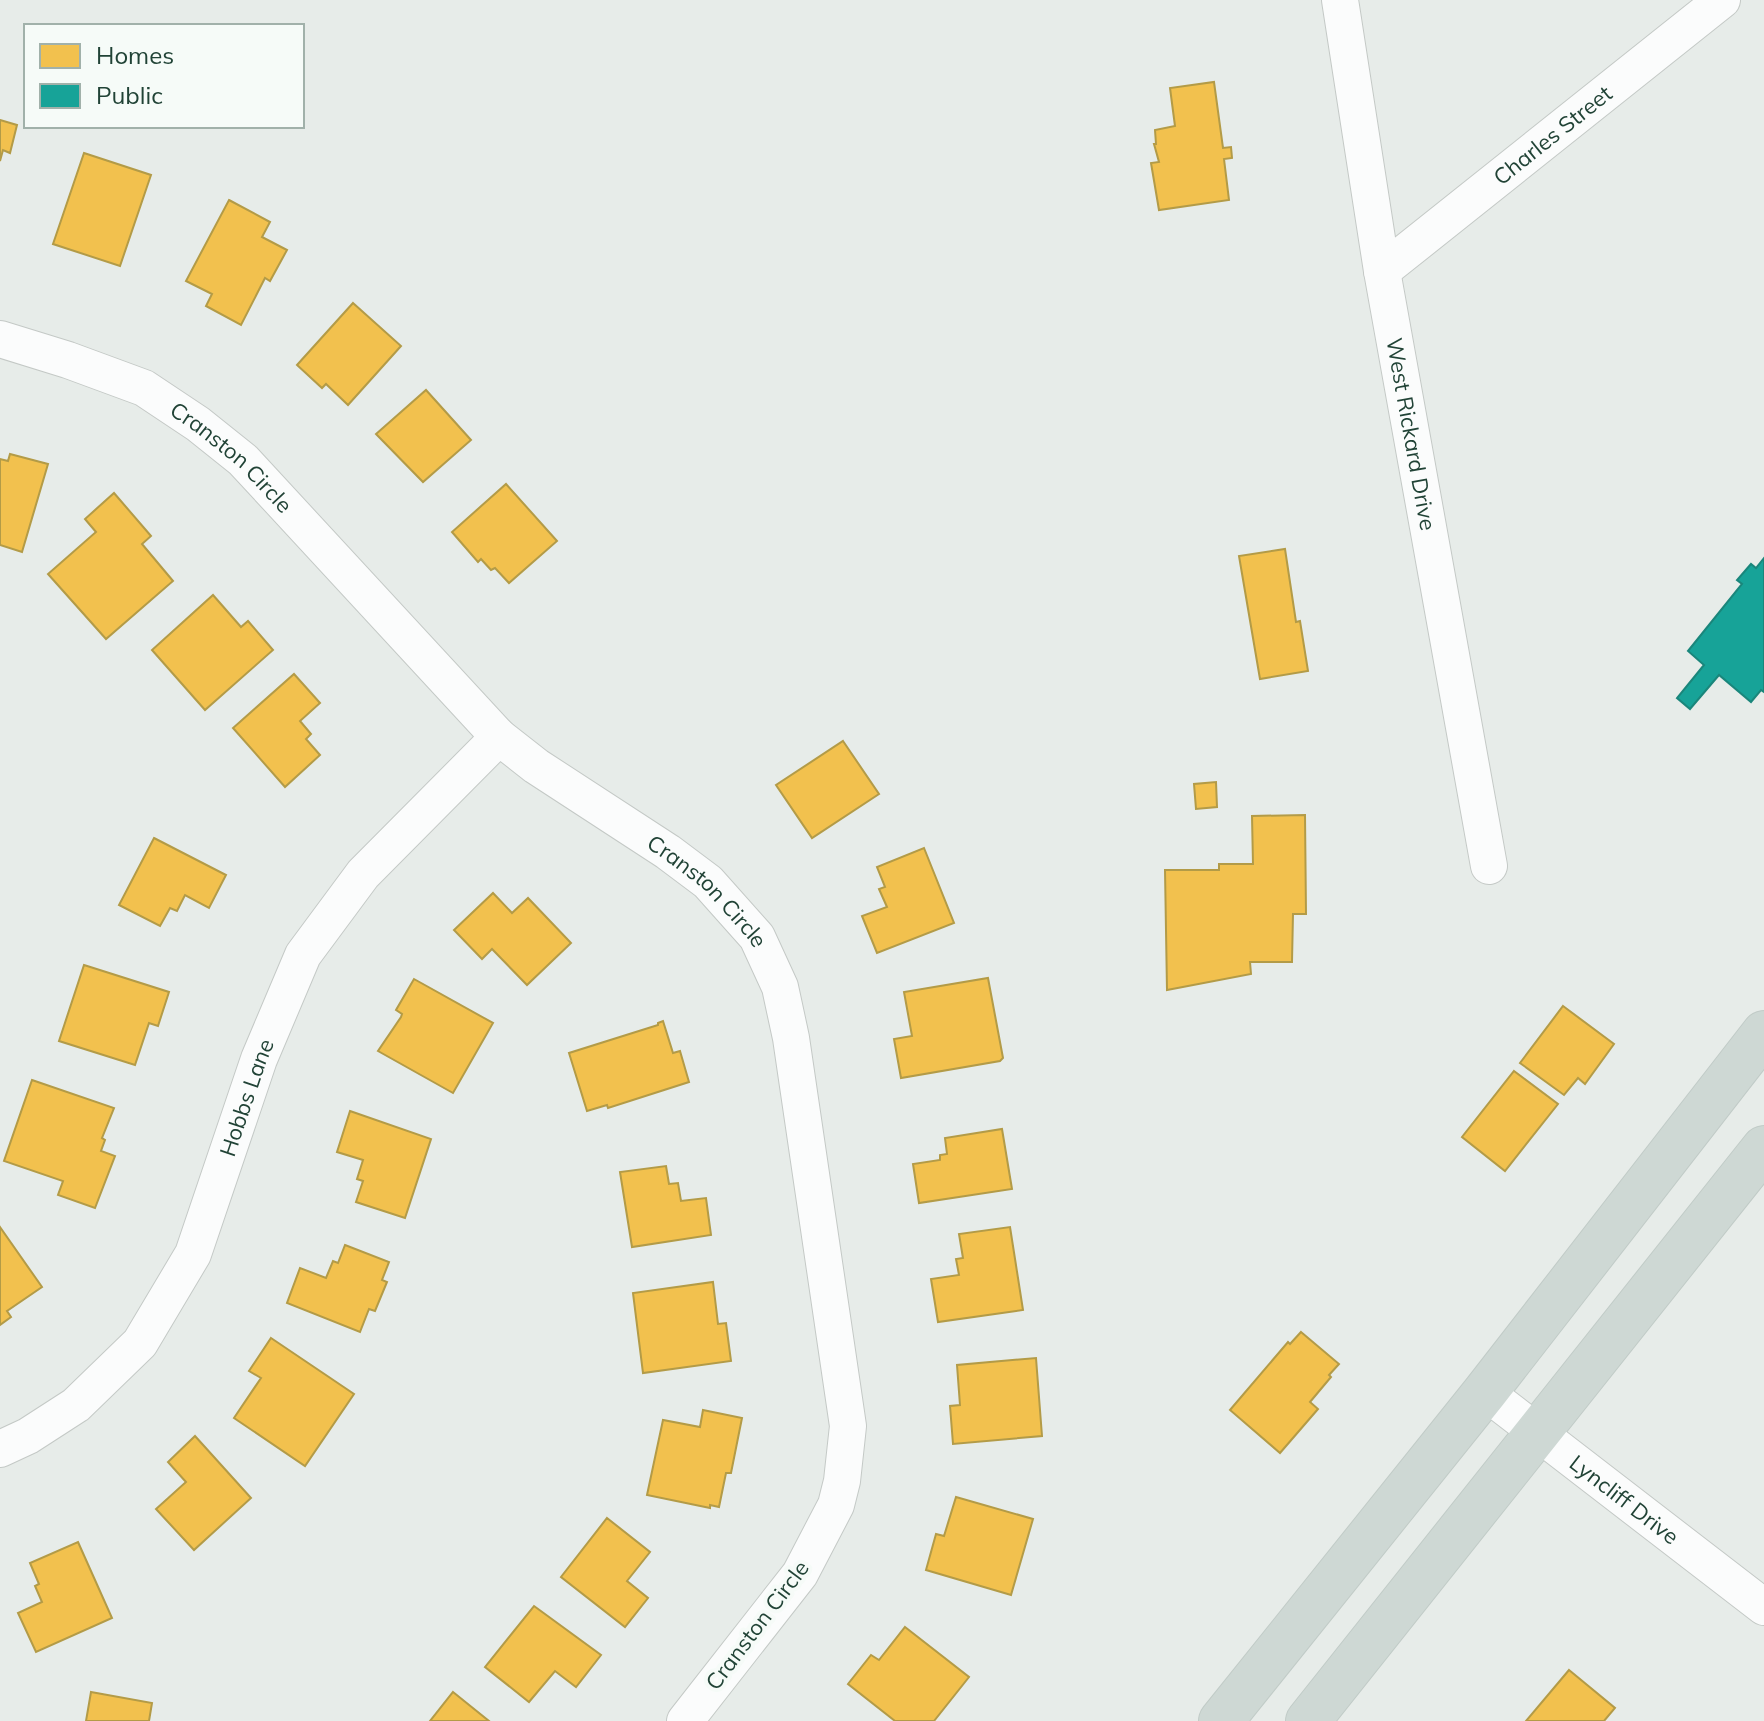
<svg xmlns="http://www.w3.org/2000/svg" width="1764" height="1721" font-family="Mulish,sans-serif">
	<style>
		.homes { fill: #f2c14e; stroke: #b39b47; stroke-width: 2 }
		.public { fill: #17a398; stroke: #1a867b; stroke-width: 2 }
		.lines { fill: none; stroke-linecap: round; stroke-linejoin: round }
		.minor-casing { stroke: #c4c9c6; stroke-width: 38 }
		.primary-casing { stroke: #c1cbc7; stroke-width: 46 }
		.minor { stroke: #fbfcfc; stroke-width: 36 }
		.primary { stroke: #ced8d4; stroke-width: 44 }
		.labels { text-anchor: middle; stroke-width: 8; stroke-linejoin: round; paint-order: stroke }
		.street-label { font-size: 22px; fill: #214336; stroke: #f6fbf8 }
	</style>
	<rect width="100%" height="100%" fill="#e7ece9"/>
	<g class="homes">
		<path d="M1214,82L1223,148L1231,147L1232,158L1224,159L1229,200L1159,210L1151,163L1159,162L1154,144H1156L1155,130L1175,126L1170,88Z"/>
		<path d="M0,120L17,125L10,153L3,150L0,161Z"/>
		<path d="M84,153L151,175L120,266L53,244Z"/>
		<path d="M229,200L270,222L262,237L287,250L270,281L265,278L241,325L206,306L212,294L186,281Z"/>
		<path d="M353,303L401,346L348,405L326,384L322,388L297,365Z"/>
		<path d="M426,390L471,440L423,482L376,434Z"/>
		<path d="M10,454L48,464L22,552L0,545V459L8,461Z"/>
		<path d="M506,484L557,541L509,583L495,568L491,570L481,559L478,562L452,532Z"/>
		<path d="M114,493L151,536L142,544L173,581L106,639L48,574L96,532L85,519Z"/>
		<path d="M1285,549L1296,622L1300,621L1308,671L1260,679L1239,556Z"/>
		<path d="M213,595L241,627L248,621L273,650L205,710L152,650Z"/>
		<path d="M294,674L320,703L300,721L311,734L306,739L320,755L285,787L233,728Z"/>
		<path d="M843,741L879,794L812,838L776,785Z"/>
		<path d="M1216,782L1217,807L1196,809L1194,784Z"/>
		<path d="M1305,815L1306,914H1293L1292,962H1250L1251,974L1167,990L1165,870H1219V864H1253L1252,816Z"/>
		<path d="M154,838L226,875L209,908L185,895L177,911L170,908L160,926L119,905Z"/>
		<path d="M924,848L954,923L877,953L862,916L887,907L879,889L885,887L877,867Z"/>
		<path d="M493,893L512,913L528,898L571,943L527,985L492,949L482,959L454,930Z"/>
		<path d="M84,965L169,992L158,1026L149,1023L135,1065L59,1041Z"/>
		<path d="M988,978L1003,1058L1000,1061L901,1078L894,1039L912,1036L904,992Z"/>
		<path d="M414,979L493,1023L453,1093L378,1051L401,1017L402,1014L396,1010Z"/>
		<path d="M1563,1006L1614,1044L1585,1084L1578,1078L1564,1095L1520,1063Z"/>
		<path d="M663,1021L673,1053L680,1051L689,1082L608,1108L607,1105L587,1111L569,1053L658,1025V1023Z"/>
		<path d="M1514,1071L1558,1104L1505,1171L1462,1137Z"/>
		<path d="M32,1080L114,1108L102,1138L105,1140L101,1151L115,1156L95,1208L58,1195L63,1181L4,1161Z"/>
		<path d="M350,1111L431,1139L405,1218L356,1202L363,1181L357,1179L363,1160L337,1152Z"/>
		<path d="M1002,1129L1012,1189L919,1203L913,1164L940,1160V1155L947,1154L945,1138Z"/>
		<path d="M666,1166L669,1184L678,1183L681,1201L706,1198L711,1235L632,1247L620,1172Z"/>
		<path d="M0,1227L42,1287L7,1311L11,1317L0,1325Z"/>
		<path d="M1010,1227L1023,1310L938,1322L931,1279L959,1275L956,1259L963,1258L959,1234Z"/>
		<path d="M345,1245L389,1262L382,1280L387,1282L375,1311L369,1309L360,1332L287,1303L300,1268L326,1278L333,1261L338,1263Z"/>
		<path d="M713,1282L718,1324L726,1323L731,1361L643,1373L633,1293Z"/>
		<path d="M1301,1332L1339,1364L1329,1375L1331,1377L1310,1402L1318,1409L1280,1453L1230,1410L1288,1342L1290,1344Z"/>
		<path d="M271,1338L354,1394L305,1466L234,1418L261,1378L249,1371Z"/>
		<path d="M1036,1358L1042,1436L953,1444L950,1406L960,1405L957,1365Z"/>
		<path d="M703,1410L742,1418L731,1473H726L719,1507L710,1505V1508L647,1495L663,1420L700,1427Z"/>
		<path d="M195,1436L251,1498L194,1550L156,1509L186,1482L168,1462Z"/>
		<path d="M956,1497L1033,1519L1011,1595L926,1570L936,1534L944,1536Z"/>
		<path d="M607,1518L650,1552L627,1581L648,1598L625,1627L561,1577Z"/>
		<path d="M78,1542L112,1618L36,1652L18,1613L42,1602L35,1586L39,1584L30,1563Z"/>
		<path d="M534,1606L601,1655L576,1687L555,1671L529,1702L485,1667Z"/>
		<path d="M905,1627L969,1677L934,1721H895L848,1684L871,1655L879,1660Z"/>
		<path d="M1569,1670L1615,1708L1604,1721H1526Z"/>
		<path d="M91,1692L152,1703L149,1721H86Z"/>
		<path d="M453,1692L489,1721H430Z"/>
	</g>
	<path class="public" d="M1764,558V692L1761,690L1751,702L1719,675L1690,709L1677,698L1704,665L1688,651L1742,584L1737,580L1751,564L1756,568Z"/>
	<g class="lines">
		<g class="minor-casing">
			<g id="minor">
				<path id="s1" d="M1340,0L1382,271L1489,866"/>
				<path id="s2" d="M1382,271L1722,0"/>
				<path id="s3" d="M0,339L68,360L144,388L198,424L243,460L499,737L536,766L668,852L708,882L757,937L780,987L791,1038L848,1426L842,1481L836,1505L800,1574L685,1721"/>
				<path id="s4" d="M1485,1392L1764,1607"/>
				<path id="s5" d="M0,1449L28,1436L76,1405L140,1343L193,1254L259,1059L303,955L363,874L499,737"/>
			</g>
		</g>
		<g class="primary-casing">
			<g id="primary">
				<path d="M1221,1721L1485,1392L1764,1033"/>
				<path d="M1308,1721L1764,1148"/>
			</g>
		</g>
		<use href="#minor" class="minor"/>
		<use href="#primary" class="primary"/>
	</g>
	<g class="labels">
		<g class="street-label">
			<text dy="8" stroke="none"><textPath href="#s2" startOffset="218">Charles Street</textPath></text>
			<text dy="8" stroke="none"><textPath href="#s1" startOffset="440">West Rickard Drive</textPath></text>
			<text dy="8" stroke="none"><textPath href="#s3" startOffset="264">Cranston Circle</textPath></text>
			<text dy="8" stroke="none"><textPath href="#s3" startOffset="912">Cranston Circle</textPath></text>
			<text dy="8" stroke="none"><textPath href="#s5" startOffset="446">Hobbs Lane</textPath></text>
			<text dy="8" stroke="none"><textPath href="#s4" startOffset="176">Lyncliff Drive</textPath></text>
			<text transform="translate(757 1625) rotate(-53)" y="8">Cranston Circle</text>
		</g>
	</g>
	<rect x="24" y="24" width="280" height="104" fill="#f6fbf8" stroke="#a1b1aa" stroke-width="2"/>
	<rect x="40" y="44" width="40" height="24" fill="#f2c14e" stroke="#a1b1aa" stroke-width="2"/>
	<text x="96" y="64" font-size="24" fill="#214336">Homes</text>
	<rect x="40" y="84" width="40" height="24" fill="#17a398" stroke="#a1b1aa" stroke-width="2"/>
	<text x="96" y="104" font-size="24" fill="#214336">Public</text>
</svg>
